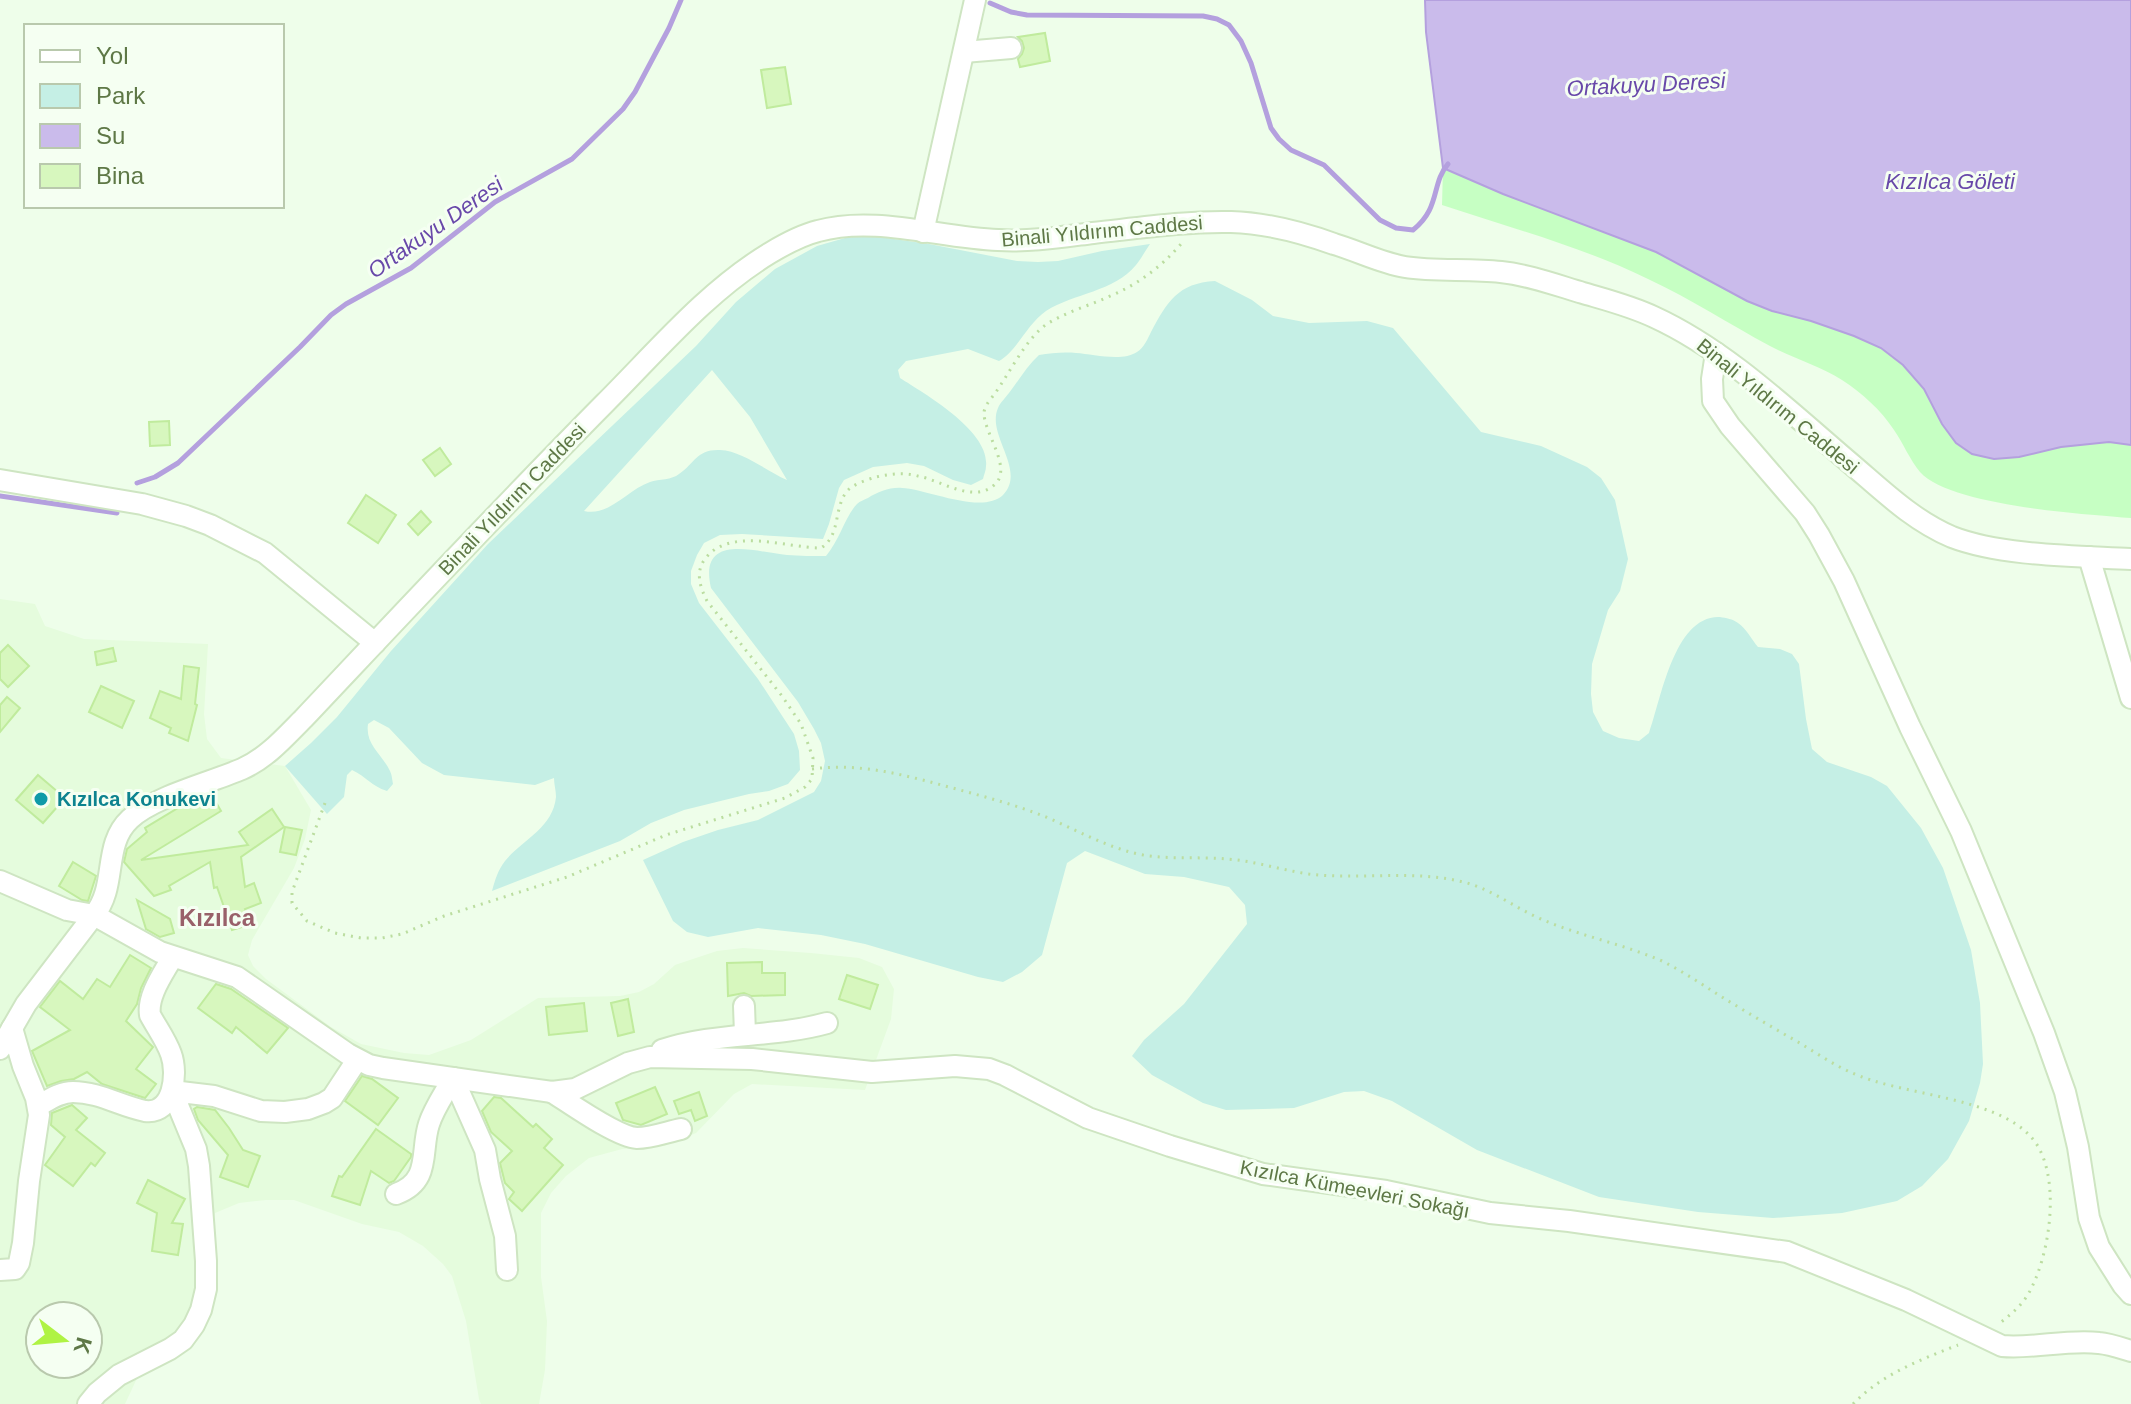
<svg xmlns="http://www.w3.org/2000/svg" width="2131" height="1404" font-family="Helvetica,sans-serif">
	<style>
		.residential { fill: #e5fcdd; fill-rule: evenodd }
		.green { fill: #c5efe5; fill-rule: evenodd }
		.sand { fill: #c6ffc3 }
		.water { fill: #cabbeb; stroke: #b4a0de; stroke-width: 2 }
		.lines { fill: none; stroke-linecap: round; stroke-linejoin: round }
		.stream { stroke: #b4a0de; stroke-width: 5 }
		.building { fill: #d7f7be; stroke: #c0eb9d; stroke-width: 2 }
		.minor-casing { stroke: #cee5c2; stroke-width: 24 }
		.path { stroke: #bbdda0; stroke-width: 3; stroke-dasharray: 2 6; stroke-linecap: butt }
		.minor { stroke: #fff; stroke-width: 20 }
		.culture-dot { fill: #0f9aa8; stroke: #f5fff2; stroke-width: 3 }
		.labels { text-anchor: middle; stroke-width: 6; stroke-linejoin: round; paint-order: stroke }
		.street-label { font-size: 20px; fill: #5e7846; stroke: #f5fff2 }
		.culture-label { font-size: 20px; font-weight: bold; fill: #0d838f; stroke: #f5fff2; text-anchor: start }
		.water-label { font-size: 22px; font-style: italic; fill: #6848a9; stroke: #f5fff2 }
		.quarter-label { font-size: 24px; font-weight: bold; fill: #99616a; stroke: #f5fff2 }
	</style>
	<rect width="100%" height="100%" fill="#eefeea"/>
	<path class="residential" d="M0,599L35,604L45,626L84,639L208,644L204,714L207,739L221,758L285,766L311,810L305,839L294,868L252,940L248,955L253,966L266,979L331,1027L361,1044L404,1053L429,1055L471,1040L538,998L620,996L639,992L654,984L675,965L717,951L743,948L811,953L859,958L882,967L894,989L891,1019L865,1090L752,1084L734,1094L696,1133L664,1146L622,1149L589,1158L566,1176L551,1193L541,1213V1277L547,1321L545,1370L539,1404H481L479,1399L466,1321L452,1276L443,1264L423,1246L399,1232L362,1224L294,1200H266L239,1203L215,1213L209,1236L207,1321L139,1374L125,1404H0ZM40,1316H88V1364H40Z"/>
	<g class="green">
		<path d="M852,236L880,237L929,244L1017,261L1038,262L1058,261L1102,251L1150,244C1145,251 1141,259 1136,265C1114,292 1074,293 1046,311C1027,324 1017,351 999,361L968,349L906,361L898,370L900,378C925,394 990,431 986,466C986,471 984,474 983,479L971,485L953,480L924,466L907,463L873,467L844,480L839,488L829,524L823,539L742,534L720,535L704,543L697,555L691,571V584L699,603L758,679L794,734L799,751L800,770L788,784L769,791L749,794L684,810L651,823L620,841L492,891C495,880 498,870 505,861C522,840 553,828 556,797C556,791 554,784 554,778L535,785L444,775L422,763L389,728L374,720L368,724C365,745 382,754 390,771C392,775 392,779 393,784L387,791C371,786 367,777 352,770L347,775L344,797L327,814L285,766L311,743L337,717L391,651L488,544L696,346L736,302L775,269L817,246ZM712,370L750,417L787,480C766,471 743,451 720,450C697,449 695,463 679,474C672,480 659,479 650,482C627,490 609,517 584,511Z"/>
		<path d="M1215,281L1252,300L1273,316L1309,323L1367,321L1393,328L1481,432L1541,446L1587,467L1601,478L1615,500L1628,559L1620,591L1608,610L1592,664L1591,694L1593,712L1603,731L1619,738L1639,741L1649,733C1661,700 1674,615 1720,617C1726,618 1733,619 1738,623C1746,628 1752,640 1758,647L1780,649L1792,654L1799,664L1806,719L1812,749L1827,762L1871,777L1887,786L1921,828L1943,868L1971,950L1980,1003L1983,1064L1980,1083L1969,1121L1948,1159L1922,1186L1897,1201L1842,1213L1773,1218L1698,1212L1599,1197L1477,1150L1392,1101L1364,1091L1344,1092L1294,1108L1226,1110L1203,1103L1152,1075L1132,1056L1144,1040L1184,1004L1247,924L1245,905L1229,887L1184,877L1145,874L1085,851L1067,863L1042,955L1022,972L1003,982L978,977L865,944L821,935L758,928L708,937L687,932L673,921L643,860L683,842L718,830L758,820L814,792L821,781L825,761L821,743L814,729L798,702L711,588C698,532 755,552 787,555C800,556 813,556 826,556C839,541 846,515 857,504C860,501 864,500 868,498C878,492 890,487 902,488C927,489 982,515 1003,495C1027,470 986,435 998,408C1000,403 1006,397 1009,393C1019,380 1027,366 1039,355C1051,353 1064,352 1076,353C1093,354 1122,362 1137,352C1144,348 1148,338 1151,332C1167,302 1178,283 1215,281Z"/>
	</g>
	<path class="sand" d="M1443,168L1503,194L1656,252L1747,301L1772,311L1811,321L1854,336L1881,348L1903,364L1924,389L1942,424L1956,443L1972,454L1994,459L2019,457L2061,447L2109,442L2131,445V518C2084,514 1950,506 1920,472C1910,460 1903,443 1894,430C1881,410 1862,393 1842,380C1820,366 1794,359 1770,346C1729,324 1691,299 1648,279C1583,247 1511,228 1442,205Z"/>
	<path class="water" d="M1425,0H2131V445L2109,442L2061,447L2019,457L1994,459L1972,454L1956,443L1942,424L1924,389L1903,365L1881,348L1854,336L1811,321L1772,311L1747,301L1656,252L1503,194L1443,168L1426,32Z"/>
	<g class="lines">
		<g class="stream">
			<path d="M990,3L1011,12L1027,15L1203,16L1217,19L1229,25L1241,41L1251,63L1271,128L1279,139L1291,150L1324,165L1380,220L1396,228L1413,230C1441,208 1431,183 1448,164"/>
			<path d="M137,483L155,477L178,463L300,347L331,315L346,304L411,268L495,202L572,159L623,109L635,92L669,28L681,0"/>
			<path d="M0,496L117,513"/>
		</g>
	</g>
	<g class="building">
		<path d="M1045,33L1050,61L1020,67L1018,59L1022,54L1024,48L1022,41L1018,37Z"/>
		<path d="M785,67L791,104L767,108L761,70Z"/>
		<path d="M169,421L170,445L150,446L149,422Z"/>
		<path d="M440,448L451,464L435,476L423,460Z"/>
		<path d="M366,495L396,515L378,543L348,523Z"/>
		<path d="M421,511L431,522L418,535L408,524Z"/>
		<path d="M8,645L29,666L8,687L0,679V653Z"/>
		<path d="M113,648L116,661L97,665L95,652Z"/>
		<path d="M184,666L199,668L195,704L197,705L188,741L169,733L171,728L150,718L160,691L181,699Z"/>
		<path d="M101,686L134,701L122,728L89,712Z"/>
		<path d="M7,697L20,708L0,732V705Z"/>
		<path d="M38,775L65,798L43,823L16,800Z"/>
		<path d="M211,794L221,811L141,860L248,845L239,832L272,809L284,827L241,857L245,887L254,883L261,903L245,909L251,924L232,930L217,887L214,888L210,862L169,886L171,890L154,896L124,862L127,849L147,832L145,828L183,805Z"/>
		<path d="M285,827L302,830L296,855L280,852Z"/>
		<path d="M73,862L96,876L88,901L82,900L59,886Z"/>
		<path d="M137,900L170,919L174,933L160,937L146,929Z"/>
		<path d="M130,955L151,968L141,988L137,1004L126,1021L153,1047L136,1069L156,1084L145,1098L102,1084L87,1072L74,1079L61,1081L47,1086L32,1051L70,1030L40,1007L60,981L83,999L97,979L110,987Z"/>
		<path d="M762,962V973H785V995L751,996L744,993L728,996L727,963Z"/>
		<path d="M847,975L878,985L870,1009L839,999Z"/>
		<path d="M216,984L231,989L288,1028L267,1053L236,1027L232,1033L198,1008Z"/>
		<path d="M628,999L634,1032L618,1036L611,1003Z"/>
		<path d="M584,1003L587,1031L549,1035L546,1007Z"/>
		<path d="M362,1076L372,1079L398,1098L378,1125L345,1101Z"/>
		<path d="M655,1087L667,1114L641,1125L623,1120L616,1103Z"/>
		<path d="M699,1092L707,1116L695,1121L691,1110L679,1114L674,1101Z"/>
		<path d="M494,1097L501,1098L533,1127L536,1124L552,1139L544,1148L563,1165L522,1211L509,1199L514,1192L505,1183L500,1163L512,1151L491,1132L482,1111Z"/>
		<path d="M72,1105L87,1118L76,1130L105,1153L95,1166L91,1163L73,1186L45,1165L65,1137L51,1125L52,1113Z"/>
		<path d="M197,1107L215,1110L229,1128L243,1150L260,1156L248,1187L220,1177L228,1155L198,1120L194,1109Z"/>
		<path d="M376,1129L411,1154V1157L394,1181L389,1183L371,1171L360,1205L332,1196L339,1176L342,1177Z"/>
		<path d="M148,1180L185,1199L172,1223L183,1224L178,1255L152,1251L157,1213L137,1203Z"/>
	</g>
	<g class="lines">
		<g class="minor-casing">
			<g id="minor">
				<path d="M964,52L1011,48"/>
				<path d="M923,232L975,0"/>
				<path d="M1716,353L1712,379L1713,401L1730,426L1805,513L1819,535L1844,581L1910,727L1961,831L2044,1033L2065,1092L2078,1147L2089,1218L2099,1247L2123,1285L2131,1294"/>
				<path d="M0,480L142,504L186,516L210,525L265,553L375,643"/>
				<path d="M2089,557L2131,698"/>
				<path d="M0,881L67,910L94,915C118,886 102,845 130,819C153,797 212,782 242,769C267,758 285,737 304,718C404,612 503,506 605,403C657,351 707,291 770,253C785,244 802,235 818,231C875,215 940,238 998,240C1030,242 1061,237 1093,233C1139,228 1185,221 1231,222C1267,223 1301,232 1334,244C1358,251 1381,263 1405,267C1437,272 1469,268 1501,272C1529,275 1556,285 1583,293C1607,300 1631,306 1654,317C1726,350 1789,411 1849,462C1882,490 1912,520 1952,537C2001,556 2078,556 2131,559"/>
				<path d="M744,1006L745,1034"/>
				<path d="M0,1049L26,1004L94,915L160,952L237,977L348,1054L369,1065L383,1068L552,1092L575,1089L628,1063L650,1057L752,1059L872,1072L955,1066L989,1069L1005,1075L1088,1118L1170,1146L1263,1174L1386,1191L1490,1213L1569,1221L1787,1252L1906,1300L2002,1346C2034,1349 2067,1339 2099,1343C2110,1344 2121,1348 2131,1351"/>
				<path d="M662,1050C716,1032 773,1038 827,1023"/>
				<path d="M453,1078L485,1150L490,1179L505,1236L507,1270"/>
				<path d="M552,1092C571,1104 617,1137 637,1138C651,1138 667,1132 681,1129"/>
				<path d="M38,1106C49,1100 60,1092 73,1092C99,1092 120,1106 145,1111C174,1115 178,1073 171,1054C166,1040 157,1028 150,1015C147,996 163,974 172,958"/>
				<path d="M396,1194C432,1181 420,1151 429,1124C434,1108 445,1093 453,1078"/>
				<path d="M0,1270L15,1269L19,1263L23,1243L29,1181L39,1115L36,1098L23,1066L12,1028"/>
				<path d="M88,1404L97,1393L119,1375L170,1349L183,1340L194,1325L201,1310L206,1289V1261L199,1166L196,1149L172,1091L214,1096L261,1111L285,1112L308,1109L324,1103L332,1098L357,1060"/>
			</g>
		</g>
		<g class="path">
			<path d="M812,769C864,762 911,777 960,790C989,798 1019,806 1046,817C1074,829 1101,844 1130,852C1161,861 1196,856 1227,859C1255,861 1281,870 1309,874C1358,880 1411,870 1459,881C1489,887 1513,907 1541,919C1580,936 1623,944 1662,961C1680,970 1697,981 1714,992C1741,1009 1770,1026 1798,1042C1815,1052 1832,1064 1850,1072C1901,1096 1996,1096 2032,1138C2063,1174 2050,1259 2027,1296C2020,1307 2010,1315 2000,1323"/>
			<path d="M325,803L292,892V903L307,921L335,933L361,938H382L402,934L444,916L567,877L666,835L785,798L805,787L812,779L813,758L801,724L782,696L707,601C700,587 695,572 705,559C729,526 787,548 821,548C840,536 834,511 845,494C850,485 866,480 876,477C890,474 904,472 918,476C940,480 972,503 993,486C1015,470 983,433 984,412C985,406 989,401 993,396C1009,375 1025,339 1047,324C1066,312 1088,306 1108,297C1137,285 1160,268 1181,244"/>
			<path d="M1853,1404C1882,1374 1920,1360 1958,1345"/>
		</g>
		<use href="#minor" class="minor"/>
	</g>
	<circle class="culture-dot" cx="41" cy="799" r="8"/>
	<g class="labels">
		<g class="street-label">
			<text transform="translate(1102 231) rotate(-5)" y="7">Binali Yıldırım Caddesi</text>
			<text transform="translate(1778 406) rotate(39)" y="7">Binali Yıldırım Caddesi</text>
			<text transform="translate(512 499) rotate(-46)" y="7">Binali Yıldırım Caddesi</text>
			<text transform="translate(1355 1189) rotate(11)" y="7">Kızılca Kümeevleri Sokağı</text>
		</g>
		<g class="culture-label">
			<text x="57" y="806">Kızılca Konukevi</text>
		</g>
		<g class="water-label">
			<text transform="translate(1646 84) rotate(-3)" y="8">Ortakuyu Deresi</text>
			<text x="1950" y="189">Kızılca Göleti</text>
			<text transform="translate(435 227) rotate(-35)" y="8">Ortakuyu Deresi</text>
		</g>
		<g class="quarter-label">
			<text x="217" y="926">Kızılca</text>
		</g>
	</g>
	<rect x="24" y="24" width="260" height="184" fill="#f5fff2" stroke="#b9c9ad" stroke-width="2"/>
	<rect x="40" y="50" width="40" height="12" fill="#ffffff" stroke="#b9c9ad" stroke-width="2"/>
	<text x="96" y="64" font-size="24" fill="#5e7846">Yol</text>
	<rect x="40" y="84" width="40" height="24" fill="#c5efe5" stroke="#b9c9ad" stroke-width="2"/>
	<text x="96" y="104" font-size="24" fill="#5e7846">Park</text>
	<rect x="40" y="124" width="40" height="24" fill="#cabbeb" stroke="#b9c9ad" stroke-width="2"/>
	<text x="96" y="144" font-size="24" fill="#5e7846">Su</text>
	<rect x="40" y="164" width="40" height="24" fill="#d7f7be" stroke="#b9c9ad" stroke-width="2"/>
	<text x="96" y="184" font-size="24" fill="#5e7846">Bina</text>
	<g transform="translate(64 1340) rotate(106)"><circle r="38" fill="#f5fff2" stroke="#b9c9ad" stroke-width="2"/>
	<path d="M0-6L14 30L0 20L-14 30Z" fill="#aff343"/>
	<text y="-12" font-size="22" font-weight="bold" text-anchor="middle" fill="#5e7846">K</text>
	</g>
</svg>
